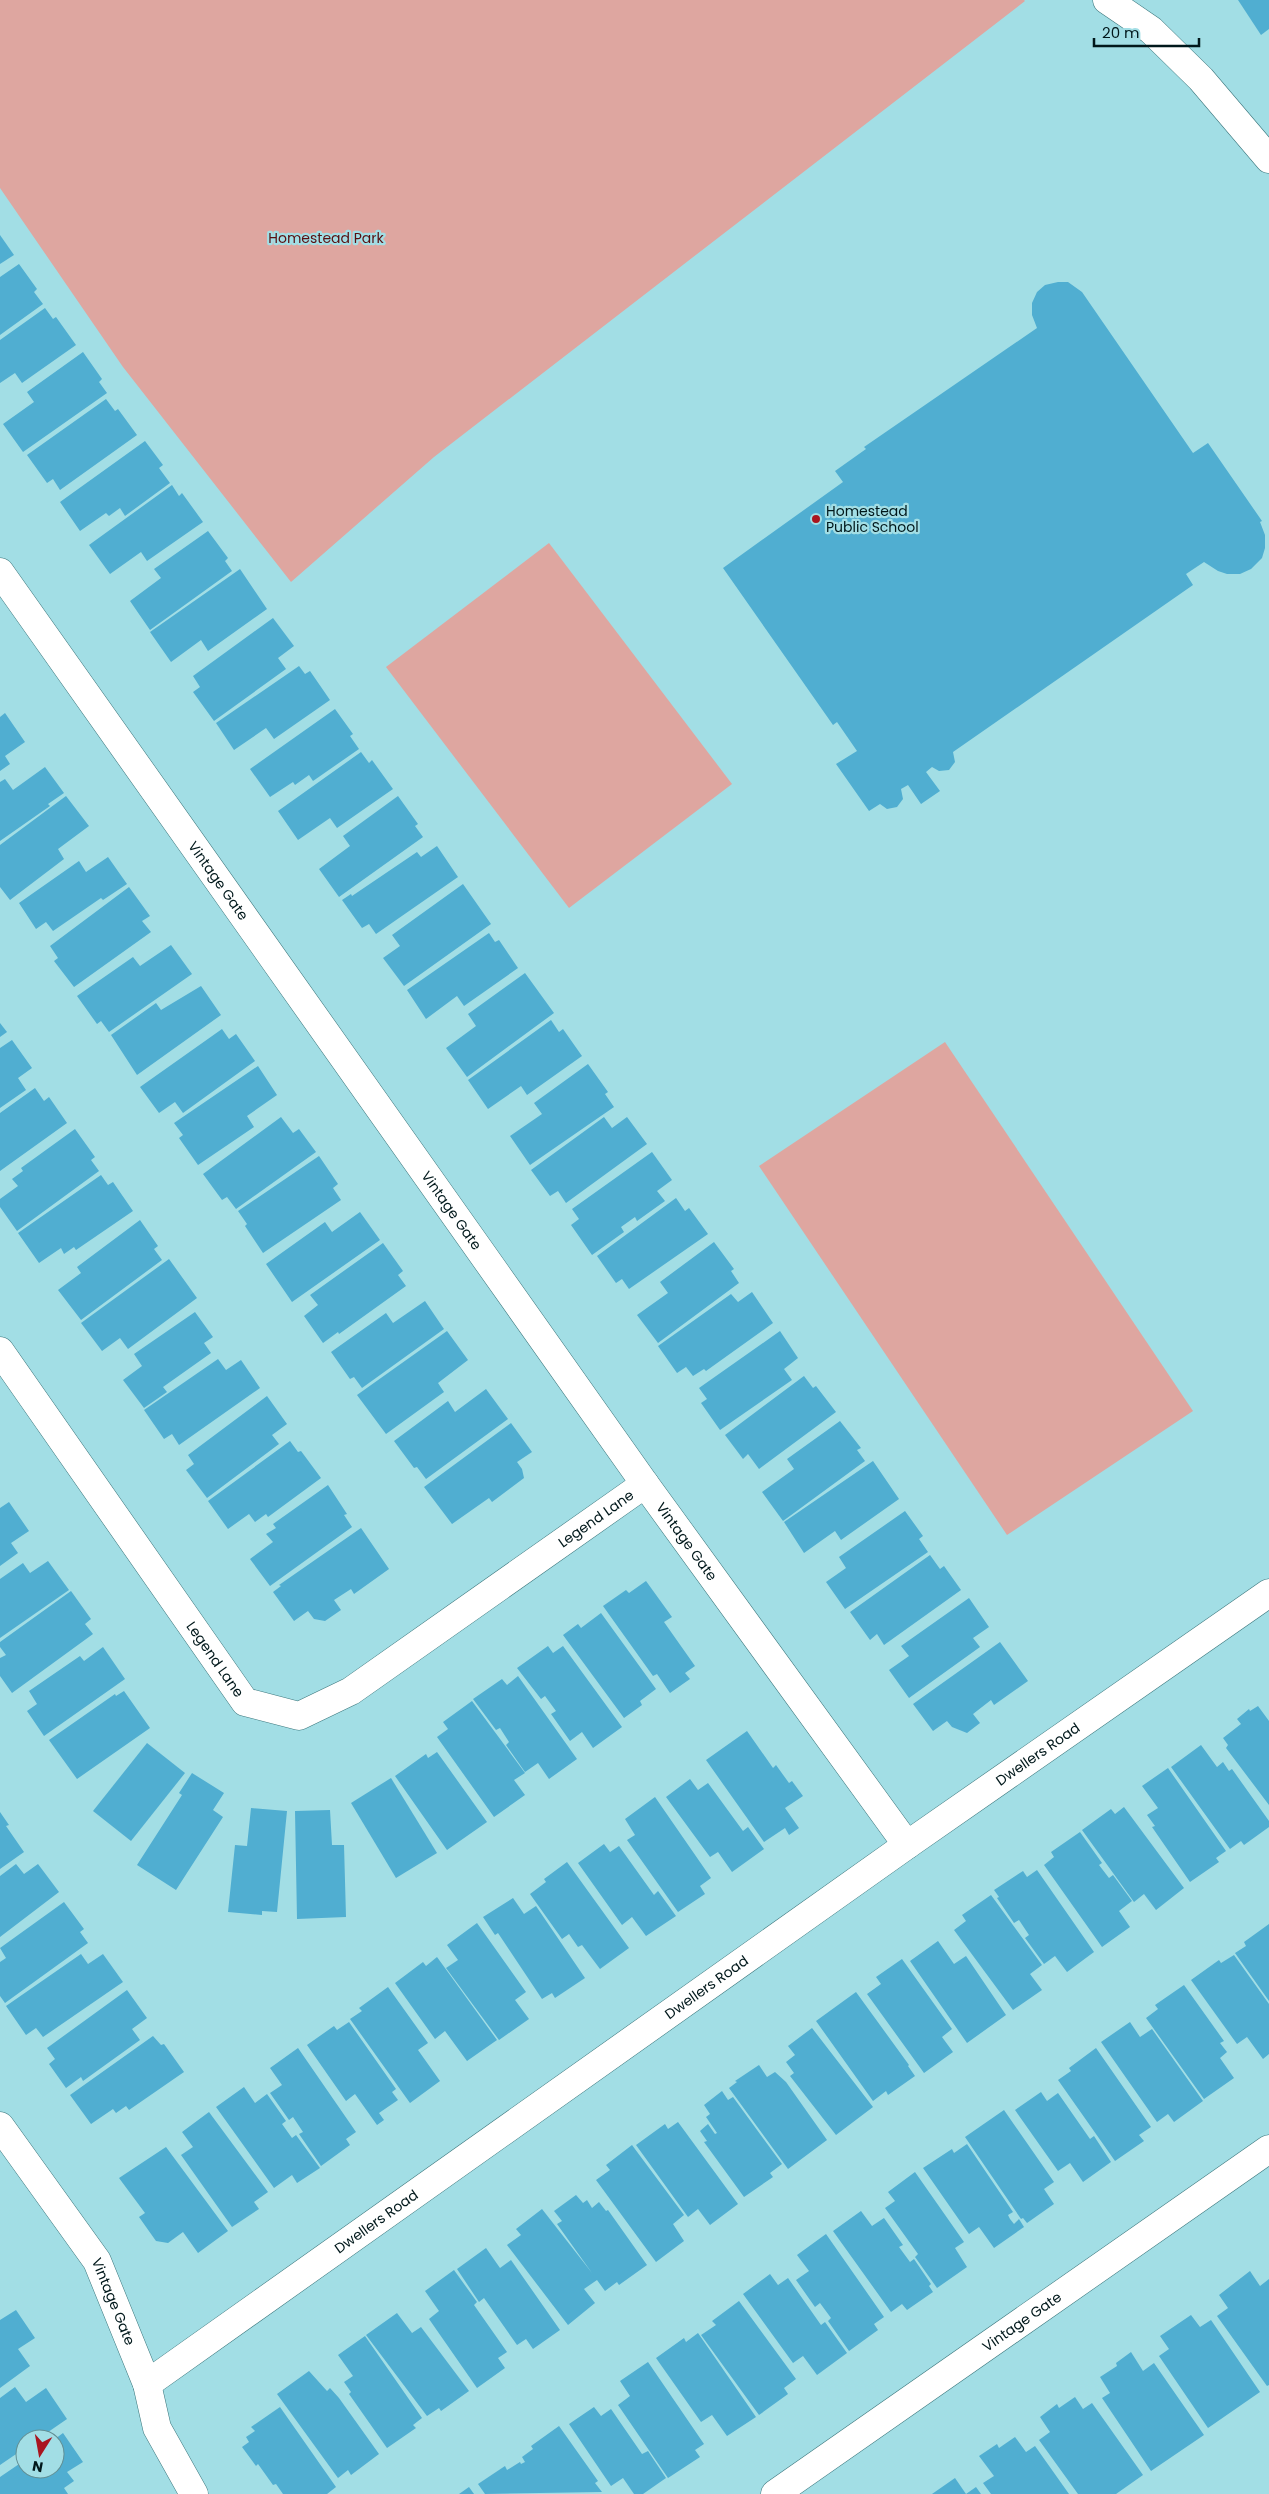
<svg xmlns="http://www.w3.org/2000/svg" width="1269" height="2494" font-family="Poppins,sans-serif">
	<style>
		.green { fill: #dea6a0 }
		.building { fill: #50aed1 }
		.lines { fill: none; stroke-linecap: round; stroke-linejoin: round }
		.minor-casing { stroke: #3c777d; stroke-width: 29 }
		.minor { stroke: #fff; stroke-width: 28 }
		.poi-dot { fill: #a9151f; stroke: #a2dee5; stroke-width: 2 }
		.labels { text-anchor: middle; stroke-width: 4.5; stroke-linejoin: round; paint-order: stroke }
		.park-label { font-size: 14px; fill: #580e10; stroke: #a2dee5 }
		.poi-label { font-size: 14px; fill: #01181b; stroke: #a2dee5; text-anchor: start }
		.street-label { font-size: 14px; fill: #01181b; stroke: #a2dee5 }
	</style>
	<rect width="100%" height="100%" fill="#a2dee5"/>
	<g class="green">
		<path d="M0,0H1024L1025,1L434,457L291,582L123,367L0,188Z"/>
		<path d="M549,543L732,784L569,908L386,667Z"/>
		<path d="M945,1042L1193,1411L1007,1535L759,1166Z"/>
	</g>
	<g class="building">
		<path d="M1238,0H1269V29L1261,35Z"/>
		<path d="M0,235L14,255L0,264Z"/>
		<path d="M19,264L37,289L34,292L43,304L0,335V277Z"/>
		<path d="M1058,282H1068L1082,292L1193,453L1208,443L1262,521L1260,522L1265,535V548L1262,558L1251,569L1240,574H1227L1218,571L1204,562L1186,574L1193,585L953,752L955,762L949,770L939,771L932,767L926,772L940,791L921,804L908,785L901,789L903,799L897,807L887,809L880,804L869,811L836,764L857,751L837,722L833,725L723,568L843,482L835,471L866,449L864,447L1037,328L1032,315V303L1037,292L1045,285Z"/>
		<path d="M45,308L53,319L56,317L76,345L22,383L15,373L0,383V340Z"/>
		<path d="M83,352L102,379L99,382L107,393L23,452L3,424L34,402L27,392Z"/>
		<path d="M106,399L115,411L118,409L137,435L60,490L53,479L47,483L27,455Z"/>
		<path d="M145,441L163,465L159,468L170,483L125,516L120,508L109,516L106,513L80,531L60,502Z"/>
		<path d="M172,485L179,496L182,493L203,522L147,561L141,552L110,574L89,545Z"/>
		<path d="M208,531L228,558L225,561L232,571L150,630L130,601L161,578L154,569Z"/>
		<path d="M240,569L267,609L208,651L201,640L171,662L150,632Z"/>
		<path d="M273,618L294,646L278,658L286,669L214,721L193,692L200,687L193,676Z"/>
		<path d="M299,666L305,674L310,671L330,700L274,739L266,728L234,750L216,723Z"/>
		<path d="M335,709L353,734L350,736L359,749L313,781L309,775L295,785L293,782L270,797L250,769Z"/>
		<path d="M5,713L25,742L5,756L10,764L0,771V717Z"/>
		<path d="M361,752L369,763L372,760L393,789L337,828L330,818L298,840L278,811Z"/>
		<path d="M45,767L64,793L48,804L50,806L0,841V782L5,779L13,790Z"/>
		<path d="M66,796L89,826L58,849L64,859L10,900L0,887V845Z"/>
		<path d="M398,796L418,824L415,826L423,837L339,897L319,869L350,846L343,836Z"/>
		<path d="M437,846L458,877L376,934L369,924L362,928L342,900L351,894L352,896L417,852L421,857Z"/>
		<path d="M108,857L127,884L103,900L101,898L53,931L46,922L36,929L19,903L79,861L86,872Z"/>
		<path d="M463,884L491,924L404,986L383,958L400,946L392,935Z"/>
		<path d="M129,887L150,916L142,921L151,932L74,987L54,961L58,958L50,946Z"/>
		<path d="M489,933L495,942L499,940L518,968L464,1006L457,996L426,1019L407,990Z"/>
		<path d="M171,945L192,974L109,1032L101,1021L97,1024L77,996L133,957L140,966Z"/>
		<path d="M525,973L554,1013L467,1077L446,1048L476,1026L468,1014Z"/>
		<path d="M201,986L221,1015L137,1075L111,1035L156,1003L161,1010Z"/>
		<path d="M551,1020L559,1032L563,1029L582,1056L527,1095L521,1086L488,1109L468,1080Z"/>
		<path d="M0,1023L7,1032L0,1037Z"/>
		<path d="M222,1029L229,1039L236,1034L255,1061L183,1113L175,1102L159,1113L140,1087Z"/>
		<path d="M12,1040L32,1068L18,1078L26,1090L0,1108V1048Z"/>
		<path d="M588,1064L608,1092L605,1094L614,1107L530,1165L510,1136L542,1114L534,1103Z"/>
		<path d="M258,1066L277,1095L247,1116L254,1127L198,1165L179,1138L183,1135L174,1123Z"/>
		<path d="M35,1088L44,1101L49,1097L67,1123L0,1171V1113Z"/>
		<path d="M281,1117L293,1133L299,1129L316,1152L236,1209L227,1197L222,1200L203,1174Z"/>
		<path d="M604,1117L612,1128L627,1117L647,1144L566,1203L558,1191L550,1196L531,1170Z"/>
		<path d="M75,1129L95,1157L91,1160L99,1171L17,1231L0,1207V1199L18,1186L12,1179L23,1171L21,1168Z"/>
		<path d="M652,1152L672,1180L657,1191L665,1201L637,1221L635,1217L621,1227L624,1232L592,1255L571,1225L579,1219L572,1209Z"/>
		<path d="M319,1156L338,1184L333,1188L341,1200L263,1253L245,1226L247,1224L238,1211Z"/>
		<path d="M101,1175L108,1185L113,1182L133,1211L76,1250L74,1247L64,1254L61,1248L39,1263L18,1233Z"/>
		<path d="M676,1198L685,1211L689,1208L708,1234L629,1289L622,1279L616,1283L597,1256Z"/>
		<path d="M360,1212L380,1240L292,1302L266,1264L325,1222L332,1232Z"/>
		<path d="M140,1220L158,1246L154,1249L162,1260L81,1320L58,1290L81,1273L77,1267Z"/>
		<path d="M714,1242L734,1269L731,1271L739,1283L658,1343L637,1315L668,1293L660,1282Z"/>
		<path d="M383,1243L403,1271L398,1275L406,1286L339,1334L338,1332L323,1343L304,1316L318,1305L310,1295Z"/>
		<path d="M169,1259L197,1298L128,1349L120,1338L102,1351L81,1323Z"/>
		<path d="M752,1292L773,1323L706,1371L704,1369L693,1376L686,1367L677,1373L658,1346L731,1294L738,1302Z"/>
		<path d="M425,1301L444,1329L362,1388L354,1377L350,1379L331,1352L386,1313L393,1323Z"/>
		<path d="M195,1312L213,1337L204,1343L211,1353L163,1387L167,1392L144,1408L123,1380L142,1366L134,1354Z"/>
		<path d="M447,1331L468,1360L438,1383L444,1392L386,1434L357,1395Z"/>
		<path d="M780,1331L798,1358L784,1369L792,1380L720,1430L701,1403L707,1399L699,1388Z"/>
		<path d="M218,1359L226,1370L241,1360L260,1388L179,1445L172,1434L164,1439L144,1410Z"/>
		<path d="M804,1376L813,1388L816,1386L836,1412L759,1469L748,1454L743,1459L725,1435Z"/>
		<path d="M486,1389L508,1419L426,1479L417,1467L414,1468L394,1441L448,1401L455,1412Z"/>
		<path d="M267,1396L287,1424L272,1435L279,1444L207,1498L186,1470L194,1464L188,1455Z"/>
		<path d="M840,1421L861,1448L857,1450L865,1461L783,1521L762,1492L794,1469L787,1459Z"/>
		<path d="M511,1423L532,1452L517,1462L522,1469L524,1478L492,1502L489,1498L452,1524L424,1487Z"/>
		<path d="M290,1441L298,1452L301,1451L321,1478L268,1517L266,1514L255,1522L249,1514L228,1529L208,1501Z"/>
		<path d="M873,1461L899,1499L841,1540L835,1531L804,1553L784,1522Z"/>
		<path d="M328,1485L347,1514L344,1515L352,1527L270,1586L250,1559L273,1542L266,1534L276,1528L273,1524Z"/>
		<path d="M9,1502L29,1531L11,1543L18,1553L0,1566V1508Z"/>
		<path d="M905,1511L923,1536L919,1539L928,1552L845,1609L826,1582L846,1568L839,1557Z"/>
		<path d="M361,1528L389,1569L354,1594L351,1589L334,1600L341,1610L325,1621L314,1619L308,1611L294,1621L273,1592L281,1586L279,1585Z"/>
		<path d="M930,1555L940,1569L944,1566L961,1590L884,1645L877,1634L870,1640L850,1612Z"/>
		<path d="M48,1561L69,1590L0,1638V1579L23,1563L30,1573Z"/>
		<path d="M646,1581L672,1617L664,1622L695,1666L685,1673L690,1679L670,1693L657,1674L653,1676L603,1606L626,1590L629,1593Z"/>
		<path d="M71,1591L91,1619L85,1624L93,1634L12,1693L0,1676V1658L6,1655L0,1647V1642Z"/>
		<path d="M969,1598L989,1627L973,1638L980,1647L909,1698L889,1670L909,1656L901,1646Z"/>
		<path d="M601,1613L656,1689L640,1701L642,1705L624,1718L563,1635L578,1624L581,1628Z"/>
		<path d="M1000,1642L1028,1681L994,1705L991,1700L973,1714L980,1723L967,1733L952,1727L947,1721L933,1731L913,1704Z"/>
		<path d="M548,1646L553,1653L563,1646L622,1727L593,1748L582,1732L570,1741L551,1714L556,1711L545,1696L541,1699L517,1668Z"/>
		<path d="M103,1647L125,1679L44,1736L27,1711L37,1704L29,1691L80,1656L84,1661Z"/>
		<path d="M518,1676L577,1759L549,1779L538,1763L525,1772L506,1745L509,1742L500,1728L496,1730L473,1699L502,1679L507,1685Z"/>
		<path d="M124,1691L150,1728L77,1779L49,1740L115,1694L116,1696Z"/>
		<path d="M472,1701L525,1773L514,1780L525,1795L494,1817L437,1737L448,1729L443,1722Z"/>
		<path d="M1258,1706L1269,1721V1805L1226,1748L1228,1745L1223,1738L1241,1724L1237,1719L1249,1709L1250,1711Z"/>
		<path d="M747,1731L773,1768L776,1765L789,1783L792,1781L803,1796L785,1808L799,1828L789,1835L785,1828L764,1842L706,1760Z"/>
		<path d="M147,1743L185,1773L131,1841L93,1811Z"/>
		<path d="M1201,1745L1217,1767L1223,1762L1229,1771L1232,1769L1269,1821V1827L1244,1845L1241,1841L1230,1849L1171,1767Z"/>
		<path d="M437,1752L487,1822L447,1850L395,1776L426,1754L428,1758Z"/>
		<path d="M1168,1768L1226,1851L1216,1858L1219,1862L1190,1882L1152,1827L1155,1826L1147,1815L1158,1808L1142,1786Z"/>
		<path d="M192,1773L224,1793L213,1810L223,1817L176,1890L137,1865L182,1795L179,1793Z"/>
		<path d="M391,1778L437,1853L396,1878L351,1803Z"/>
		<path d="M690,1779L698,1790L708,1783L743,1831L748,1827L764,1849L732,1872L718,1852L710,1857L666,1797Z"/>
		<path d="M655,1797L711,1878L700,1886L705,1894L678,1912L627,1840L635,1835L625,1819Z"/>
		<path d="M1124,1807L1184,1888L1156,1910L1144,1894L1134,1902L1082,1830L1111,1809L1115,1814Z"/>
		<path d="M251,1808L287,1811L277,1912L262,1911V1915L228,1912L235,1845L247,1846Z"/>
		<path d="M330,1810L332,1845H344L346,1917L297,1919L295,1811Z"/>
		<path d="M0,1812L9,1825L6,1826L24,1852L0,1869Z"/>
		<path d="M1080,1832L1102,1863L1099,1865L1109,1878L1113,1875L1132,1901L1119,1911L1130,1927L1102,1947L1044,1865L1054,1857L1051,1852Z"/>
		<path d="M604,1844L610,1852L619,1846L654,1895L658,1891L676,1916L646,1936L632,1917L622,1925L578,1863Z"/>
		<path d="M567,1862L629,1948L600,1969L582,1945L578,1947L569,1934L562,1939L530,1894L546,1882L544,1879Z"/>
		<path d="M16,1864L24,1874L38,1864L59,1892L0,1937V1876Z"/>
		<path d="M1037,1870L1094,1952L1067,1972L1055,1956L1044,1964L1025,1938L1029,1935L1019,1920L1014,1923L997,1898L999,1897L994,1890L1023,1871L1027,1877Z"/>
		<path d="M991,1895L1042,1965L1030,1974L1042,1990L1013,2010L954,1930L966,1921L962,1915Z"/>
		<path d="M513,1898L524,1914L536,1906L585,1978L555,1998L552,1993L542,1999L498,1933L495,1935L483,1917Z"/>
		<path d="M64,1902L84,1929L80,1932L88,1943L5,2003L0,1996V1962L6,1958L0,1948Z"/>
		<path d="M477,1923L526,1992L515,2000L529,2019L499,2040L446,1968L458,1960L447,1945Z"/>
		<path d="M1269,1924V2001L1235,1953L1246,1946L1244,1942Z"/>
		<path d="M938,1941L954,1964L966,1956L1006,2015L967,2043L910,1961Z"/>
		<path d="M81,1954L88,1964L103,1954L123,1982L43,2037L36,2028L26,2035L6,2006Z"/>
		<path d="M1234,1955L1269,2004V2054L1263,2059L1247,2037L1237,2044L1191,1980L1219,1960L1221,1963Z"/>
		<path d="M437,1957L497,2040L467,2061L445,2031L435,2039L395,1983L423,1962L426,1966Z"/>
		<path d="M902,1959L952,2029L942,2037L953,2052L924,2073L867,1994L881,1984L876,1977Z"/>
		<path d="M1184,1985L1224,2041L1220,2043L1227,2052L1220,2058L1234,2078L1204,2099L1146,2018L1158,2009L1155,2005Z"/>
		<path d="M388,1987L428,2043L418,2050L440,2081L410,2103L350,2019L362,2011L359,2008Z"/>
		<path d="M127,1990L147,2018L132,2029L140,2040L83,2081L81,2077L66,2088L49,2064L55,2059L47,2048Z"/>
		<path d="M856,1992L909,2065L908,2066L915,2076L888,2095L886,2091L873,2101L816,2021Z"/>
		<path d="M349,2022L396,2089L392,2092L398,2100L379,2113L384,2120L377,2125L355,2094L346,2101L307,2045L334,2026L337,2030Z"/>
		<path d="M1130,2022L1140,2037L1152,2029L1203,2101L1174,2122L1168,2114L1157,2122L1101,2042Z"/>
		<path d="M812,2028L873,2107L836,2135L790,2076L794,2073L786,2062L795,2055L788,2046Z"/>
		<path d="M153,2036L161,2045L164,2044L184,2072L129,2110L126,2106L116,2113L113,2109L91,2124L70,2095Z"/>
		<path d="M298,2048L356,2132L346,2139L350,2145L321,2166L299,2134L303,2132L293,2117L289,2120L270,2093L282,2085L270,2068Z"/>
		<path d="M1096,2048L1151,2127L1139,2135L1144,2141L1115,2161L1058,2080L1071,2071L1069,2068Z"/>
		<path d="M759,2065L767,2077L775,2072L786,2082L827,2140L788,2169L729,2088L737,2082L735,2081Z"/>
		<path d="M244,2087L255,2103L267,2094L286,2121L282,2124L292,2138L296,2135L320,2168L297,2183L292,2175L274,2188L216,2107Z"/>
		<path d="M722,2091L728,2100L733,2097L782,2164L770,2173L773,2177L744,2197L704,2142L707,2141L700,2131L708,2124L715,2134L717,2133L706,2117L710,2114L704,2105Z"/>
		<path d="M1041,2092L1047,2101L1058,2093L1090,2139L1094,2136L1111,2162L1083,2182L1070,2163L1058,2171L1015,2110Z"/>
		<path d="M1004,2110L1054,2182L1044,2189L1054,2204L1027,2223L1023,2218L1021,2219L965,2137Z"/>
		<path d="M209,2112L268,2192L254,2202L259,2209L232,2227L181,2155L193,2147L182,2132Z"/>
		<path d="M678,2122L738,2204L710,2225L698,2209L688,2217L636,2145L665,2124L668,2129Z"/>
		<path d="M967,2144L1013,2212L1008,2215L1010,2219L1014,2224L1019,2219L1024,2227L994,2248L979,2227L969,2234L923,2168L952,2149L954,2153Z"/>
		<path d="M632,2145L684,2215L673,2224L684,2241L656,2262L596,2180L610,2170L606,2165Z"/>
		<path d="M166,2147L228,2231L198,2253L183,2232L168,2243L156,2241L139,2217L145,2213L119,2178Z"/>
		<path d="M915,2172L964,2242L955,2248L967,2267L937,2288L915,2257L918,2254L885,2208L895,2201L888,2192Z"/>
		<path d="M576,2195L583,2203L587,2200L592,2208L599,2202L606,2211L608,2210L647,2265L619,2285L617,2282L605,2291L597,2280L584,2289L595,2303L568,2325L507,2245L521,2235L516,2229L542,2209L592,2273L557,2224L562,2221L554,2211Z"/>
		<path d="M861,2211L872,2226L884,2218L903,2245L899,2247L910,2262L914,2259L931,2284L929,2286L933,2292L907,2310L902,2304L891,2312L833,2231Z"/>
		<path d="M826,2234L884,2317L874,2324L878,2330L849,2351L828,2321L831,2318L820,2303L815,2307L796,2280L809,2271L797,2255Z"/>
		<path d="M486,2248L500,2268L511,2260L560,2330L533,2349L526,2339L517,2345L484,2298L479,2302L457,2269Z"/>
		<path d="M454,2270L477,2302L474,2305L507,2352L498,2358L505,2368L477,2388L429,2319L439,2311L425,2291Z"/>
		<path d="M1250,2271L1260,2286L1269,2279V2385L1267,2386L1217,2316L1228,2308L1219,2295Z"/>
		<path d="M770,2274L778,2285L788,2278L821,2325L825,2322L847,2353L817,2375L803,2356L793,2363L743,2294Z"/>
		<path d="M739,2301L796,2379L784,2388L788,2394L759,2415L701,2335L716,2325L712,2321Z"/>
		<path d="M16,2310L35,2338L18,2349L30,2366L0,2388V2320Z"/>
		<path d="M397,2313L412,2333L421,2327L469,2391L441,2411L439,2408L427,2416L366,2335Z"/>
		<path d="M1191,2315L1200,2327L1211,2320L1260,2392L1208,2428L1159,2356L1169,2349L1160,2336Z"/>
		<path d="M698,2333L756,2417L727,2436L712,2415L701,2422L656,2358L684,2338L686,2342Z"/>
		<path d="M365,2336L422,2418L413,2425L416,2428L387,2448L349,2394L351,2392L344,2382L353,2376L338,2355Z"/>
		<path d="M1131,2352L1143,2371L1154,2363L1204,2435L1151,2471L1102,2398L1110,2393L1100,2377L1117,2366L1116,2363Z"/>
		<path d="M648,2362L704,2444L695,2450L700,2457L668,2478L618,2405L630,2396L620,2381Z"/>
		<path d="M309,2371L327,2391L330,2388L339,2398L379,2454L351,2475L348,2470L338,2478L277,2394Z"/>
		<path d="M15,2387L26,2402L46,2388L67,2419L38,2439H25V2448L0,2465V2398Z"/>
		<path d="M1075,2397L1083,2409L1092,2403L1143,2475L1116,2494H1078L1039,2440L1050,2432L1040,2417L1057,2404L1059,2408Z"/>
		<path d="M280,2407L336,2487L327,2494H283L276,2484L273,2485L258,2464L256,2466L242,2447L249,2442L246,2437L255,2431L251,2427Z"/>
		<path d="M594,2407L601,2416L611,2409L642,2454L648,2451L666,2478L643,2494H634L623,2478L611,2486L569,2424Z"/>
		<path d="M559,2426L598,2481L595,2483L602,2492L485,2494L478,2484L505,2466L507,2470L520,2462L521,2464L525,2462L522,2457L533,2449L531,2446Z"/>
		<path d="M63,2433L83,2462L67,2472L74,2481L64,2488L68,2494H0V2477L25,2460V2469H55V2439Z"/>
		<path d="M1015,2437L1026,2452L1035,2446L1069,2494H991L983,2483L994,2476L979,2456L997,2444L999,2448Z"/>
		<path d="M955,2478L966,2494L976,2487L981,2494H932Z"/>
		<path d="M469,2487L474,2494H459Z"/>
	</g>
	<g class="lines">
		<g class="minor-casing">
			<g id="minor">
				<path d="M1107,0L1151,30L1201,79L1269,159"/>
				<path id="s1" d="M0,572L645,1484L907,1845"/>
				<path id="s2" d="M0,1351L245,1702L299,1716L351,1691L645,1484"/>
				<path id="s3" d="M0,2126L97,2261L147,2384L157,2428L194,2494"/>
				<path id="s4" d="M147,2384L907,1845L1269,1593"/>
				<path id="s5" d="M775,2494L1269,2149"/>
			</g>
		</g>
		<use href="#minor" class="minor"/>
	</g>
	<circle class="poi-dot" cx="816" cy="519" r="5"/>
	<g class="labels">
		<g class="park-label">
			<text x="326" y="243">Homestead Park</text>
		</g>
		<g class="poi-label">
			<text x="826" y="516">Homestead<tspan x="826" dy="16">Public School</tspan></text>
		</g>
		<g class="street-label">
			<text dy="5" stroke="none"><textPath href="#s1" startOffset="378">Vintage Gate</textPath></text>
			<text dy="5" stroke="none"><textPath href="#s1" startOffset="782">Vintage Gate</textPath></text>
			<text dy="5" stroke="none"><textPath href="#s2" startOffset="841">Legend Lane</textPath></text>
			<text dy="5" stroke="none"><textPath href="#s1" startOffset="1188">Vintage Gate</textPath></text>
			<text dy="5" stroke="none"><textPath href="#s2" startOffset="376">Legend Lane</textPath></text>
			<text dy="5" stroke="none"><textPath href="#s4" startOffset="1091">Dwellers Road</textPath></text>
			<text dy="5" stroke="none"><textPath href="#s4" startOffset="686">Dwellers Road</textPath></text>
			<text dy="5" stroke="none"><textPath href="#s4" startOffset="281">Dwellers Road</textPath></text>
			<text dy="5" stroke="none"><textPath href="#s3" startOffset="210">Vintage Gate</textPath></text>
			<text dy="5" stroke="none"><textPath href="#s5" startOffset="301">Vintage Gate</textPath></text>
		</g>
	</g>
	<g transform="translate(40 2454) rotate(191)"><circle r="24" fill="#a2dee5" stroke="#628f94"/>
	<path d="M0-4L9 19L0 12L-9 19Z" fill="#a9151f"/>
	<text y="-8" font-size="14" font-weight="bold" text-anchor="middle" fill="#01181b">N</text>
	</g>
	<path d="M1094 38v8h105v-8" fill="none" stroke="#01181b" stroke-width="2.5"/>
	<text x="1102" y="38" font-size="15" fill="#01181b" stroke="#a2dee5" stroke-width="4" paint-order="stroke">20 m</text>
</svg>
